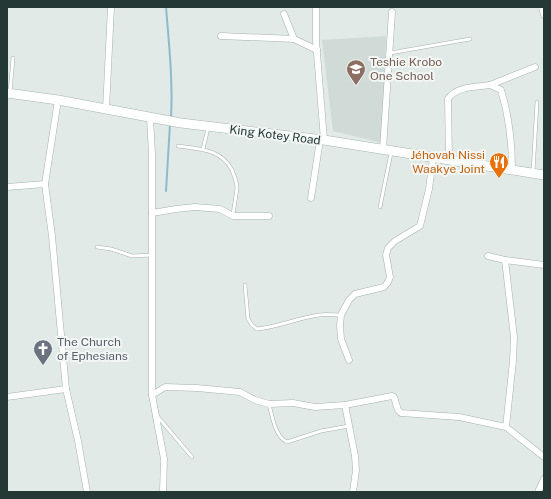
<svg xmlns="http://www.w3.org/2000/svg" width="551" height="499" font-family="'Public Sans',sans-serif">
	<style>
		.built { fill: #d0dad7 }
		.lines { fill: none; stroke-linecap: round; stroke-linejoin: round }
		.stream { stroke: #8fbaca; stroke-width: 2 }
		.lane-casing { stroke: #a5b1af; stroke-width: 4 }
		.street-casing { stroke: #a5b1af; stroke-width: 7 }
		.secondary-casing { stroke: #a2b5b0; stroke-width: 10 }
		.lane { stroke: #fff; stroke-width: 3 }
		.street { stroke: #fff; stroke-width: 6 }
		.secondary { stroke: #fff; stroke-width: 9 }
		.labels { text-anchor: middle; stroke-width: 4; stroke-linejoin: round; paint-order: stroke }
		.education-label { font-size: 12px; fill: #785e54; stroke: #f2f7f5; text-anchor: start }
		.street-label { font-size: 12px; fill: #243936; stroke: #f2f7f5 }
		.food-label { font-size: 12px; fill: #c56008; stroke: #f2f7f5; text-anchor: end }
		.worship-label { font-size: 12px; fill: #5b616d; stroke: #f2f7f5; text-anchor: start }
	</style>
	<rect width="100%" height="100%" fill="#e2eae8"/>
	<path class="built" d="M386,36L382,143L333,131L322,40Z"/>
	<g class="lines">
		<g class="stream">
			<path d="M166,7C169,44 173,81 171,118"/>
			<path d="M166,191L170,124"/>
		</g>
		<g class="lane-casing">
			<g id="lane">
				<path d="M390,53L470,39"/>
				<path d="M10,92L13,58"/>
				<path d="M178,146C199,149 221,149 232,170C234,175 237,182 237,188C236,197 234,206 233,215"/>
				<path d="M203,149L208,128"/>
				<path d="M533,172L537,102"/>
				<path d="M380,207L391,153"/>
				<path d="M97,247L111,249L132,256L152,255"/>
				<path d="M245,285L248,319L252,325L257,329C278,327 298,318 319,315C326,314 334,315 341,315"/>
				<path d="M269,404C272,415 275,437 287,442L321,431L349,426"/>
				<path d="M158,417L192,457"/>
			</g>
		</g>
		<g class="street-casing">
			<g id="street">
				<path d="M316,7V41L324,140"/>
				<path d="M542,7L544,15"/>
				<path d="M284,14L294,39"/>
				<path d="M221,36L294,39L317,50"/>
				<path d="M58,100L45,184L52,236L66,389"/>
				<path d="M106,109L111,7"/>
				<path d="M150,118L152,154V395L164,459L163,492"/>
				<path d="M383,149L392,12"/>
				<path d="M449,161L448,99C456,86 477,87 490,85"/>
				<path d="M512,169C512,142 509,116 501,90L490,85L535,67"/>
				<path d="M7,187L45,184"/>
				<path d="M311,198L320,140"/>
				<path d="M152,213L176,209L195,207L220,209L233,216H269"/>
				<path d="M488,256L505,260L544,265"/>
				<path d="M505,260L514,337L513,361L506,427"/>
				<path d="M349,360L341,339L340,325L341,315L349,300L355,294L384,287L388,282L390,277L386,255L388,248L395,241L420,226L429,189L433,158"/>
				<path d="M152,395L165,387L197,388L240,392L255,400L269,404L293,403L315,407L345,405L392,396L394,397L398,410L401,413L459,417L506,427L544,457"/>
				<path d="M7,397L66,389L78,441L87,492"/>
				<path d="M345,405L355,456L356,470L353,492"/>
				<path d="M538,492L544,479"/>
			</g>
		</g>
		<g class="secondary-casing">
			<path id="secondary" d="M7,93L58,100L181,123L324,140L544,175"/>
		</g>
		<use href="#lane" class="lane"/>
		<use href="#street" class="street"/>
		<use href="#secondary" class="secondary"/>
	</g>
	<defs>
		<g id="school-pin" transform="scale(1)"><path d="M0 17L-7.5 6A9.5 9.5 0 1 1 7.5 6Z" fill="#8d6e63" stroke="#f2f7f5"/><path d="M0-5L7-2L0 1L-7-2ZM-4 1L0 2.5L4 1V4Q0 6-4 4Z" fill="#fff"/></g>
		<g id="restaurant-pin" transform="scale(1)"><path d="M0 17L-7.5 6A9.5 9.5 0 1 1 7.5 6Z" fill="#e8710a" stroke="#f2f7f5"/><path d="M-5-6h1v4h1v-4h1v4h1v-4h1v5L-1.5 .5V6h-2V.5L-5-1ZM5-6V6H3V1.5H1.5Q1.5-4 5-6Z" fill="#fff"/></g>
		<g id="church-pin" transform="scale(1)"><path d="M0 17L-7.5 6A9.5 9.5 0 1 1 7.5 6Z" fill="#6b7280" stroke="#f2f7f5"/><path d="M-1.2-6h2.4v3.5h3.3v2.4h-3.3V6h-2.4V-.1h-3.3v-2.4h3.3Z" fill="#fff"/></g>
	</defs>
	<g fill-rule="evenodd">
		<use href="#school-pin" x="356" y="69"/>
		<use href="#restaurant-pin" x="499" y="162"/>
		<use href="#church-pin" x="43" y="349"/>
	</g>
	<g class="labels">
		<g class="education-label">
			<text x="370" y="66">Teshie Krobo<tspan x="370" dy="14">One School</tspan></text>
		</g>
		<g class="street-label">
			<text transform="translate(275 135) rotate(7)" y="4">King Kotey Road</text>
		</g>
		<g class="food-label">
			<text x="485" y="159">Jéhovah Nissi<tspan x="485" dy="14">Waakye Joint</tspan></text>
		</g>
		<g class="worship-label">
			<text x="57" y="346">The Church<tspan x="57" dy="14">of Ephesians</tspan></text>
		</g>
	</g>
	<rect width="551" height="499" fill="none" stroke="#243936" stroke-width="16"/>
</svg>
